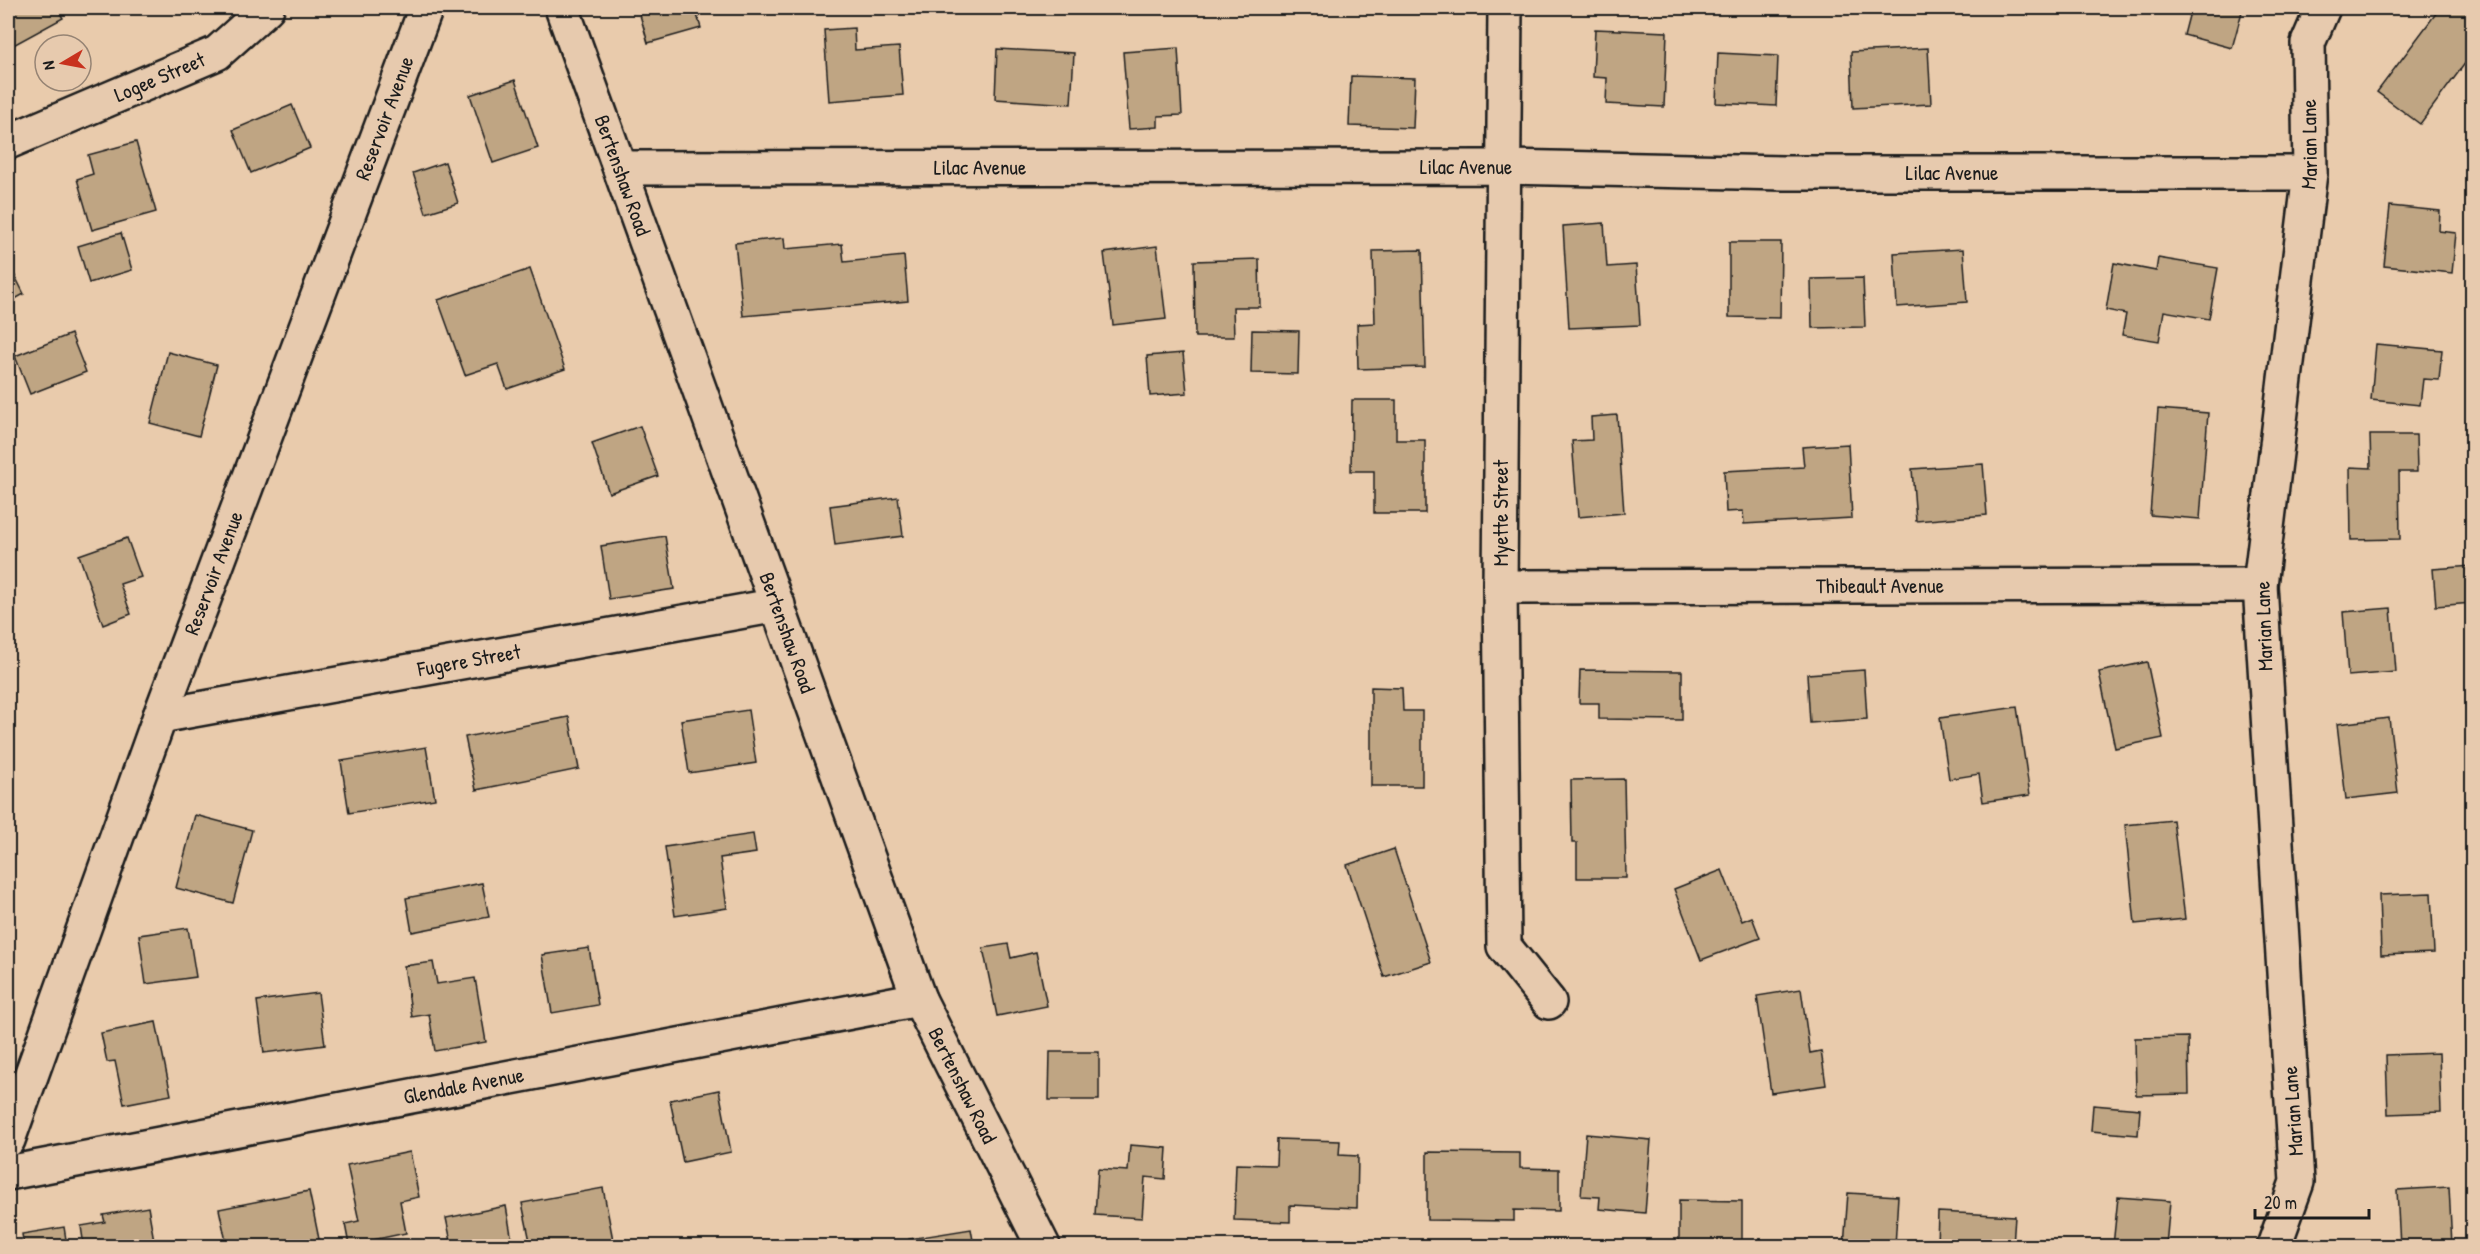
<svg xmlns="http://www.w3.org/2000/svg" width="2480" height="1254" font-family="'Patrick Hand',sans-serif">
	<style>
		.building { fill: #bfa583; stroke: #1c1c1c; stroke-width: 1.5 }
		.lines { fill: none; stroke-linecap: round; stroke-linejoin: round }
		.minor-casing { stroke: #1c1c1c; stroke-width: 38 }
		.tertiary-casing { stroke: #1c1c1c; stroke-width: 38 }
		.minor { stroke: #e7caae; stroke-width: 33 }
		.tertiary { stroke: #e7caae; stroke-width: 33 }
		.labels { text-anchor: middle; stroke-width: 5; stroke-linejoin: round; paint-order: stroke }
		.street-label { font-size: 21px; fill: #1c1c1c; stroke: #e7caae }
	</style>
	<rect width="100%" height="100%" fill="#e9cbac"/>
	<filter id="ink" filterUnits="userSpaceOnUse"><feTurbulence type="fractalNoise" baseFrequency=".0167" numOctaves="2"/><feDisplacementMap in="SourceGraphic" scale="12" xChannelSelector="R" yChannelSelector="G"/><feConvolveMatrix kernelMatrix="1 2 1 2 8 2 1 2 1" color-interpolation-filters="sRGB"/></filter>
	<g filter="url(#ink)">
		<g class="building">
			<path d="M8,8H57L63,18L8,48Z"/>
			<path d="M638,8H695L701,28L648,43Z"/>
			<path d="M2191,8H2243L2232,48L2184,35Z"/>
			<path d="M2440,8H2472V54L2420,124L2377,92Z"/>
			<path d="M854,28L855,50L899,47L903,95L829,101L824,30Z"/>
			<path d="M1595,29L1667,32L1664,107L1606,104L1607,78L1593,77Z"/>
			<path d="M1178,48L1182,115L1158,116V127L1129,129L1123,52Z"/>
			<path d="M1928,48L1931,104L1853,108L1851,52Z"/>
			<path d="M997,49L1074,53L1071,104L995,99Z"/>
			<path d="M1718,53L1778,56L1776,106L1716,103Z"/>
			<path d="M1351,76L1415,78L1413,128L1349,126Z"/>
			<path d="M515,80L538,148L493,163L470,95Z"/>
			<path d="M292,105L310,148L251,173L233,130Z"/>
			<path d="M136,142L156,212L92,230L77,179L93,174L88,155Z"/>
			<path d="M445,162L458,203L426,213L413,173Z"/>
			<path d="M2390,206L2440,211L2439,231L2456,233L2452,273L2384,266Z"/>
			<path d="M1604,223L1607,267L1636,265L1640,325L1569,328L1563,226Z"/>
			<path d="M121,233L132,270L89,283L78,246Z"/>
			<path d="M784,238L785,249L842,244L844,262L904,256L908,301L743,316L735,243Z"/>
			<path d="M1729,242H1781L1780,318L1729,317Z"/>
			<path d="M1157,246L1166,319L1113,325L1104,253Z"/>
			<path d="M1963,249L1967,302L1897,307L1894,253Z"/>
			<path d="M1422,250L1425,367L1358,369L1357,324L1375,323L1373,251Z"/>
			<path d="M2158,258L2218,268L2209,319L2164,311L2159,341L2122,335L2126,314L2106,310L2114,263L2156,271Z"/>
			<path d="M1259,259L1260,307H1233L1234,337H1195L1194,261Z"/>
			<path d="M8,262L24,294L8,303Z"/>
			<path d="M530,269L565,369L507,389L498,364L465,375L438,300Z"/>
			<path d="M1863,278L1865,327L1812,328L1811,279Z"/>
			<path d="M1252,330L1299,331L1298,374L1251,373Z"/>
			<path d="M71,334L86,372L30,394L15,356Z"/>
			<path d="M2376,344L2442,350L2439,380L2423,379L2420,405L2371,400Z"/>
			<path d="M168,352L217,365L199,436L150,423Z"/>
			<path d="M1183,353L1187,393L1150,396L1147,356Z"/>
			<path d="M1352,400H1396V440H1425V513H1374V471H1351Z"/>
			<path d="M2158,409L2208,413L2200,519L2150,515Z"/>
			<path d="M1617,415L1624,513L1578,517L1572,441L1592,440L1591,417Z"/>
			<path d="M640,426L658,476L609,493L592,443Z"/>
			<path d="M2370,435H2416L2417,472H2399L2400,539L2351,540L2350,467L2371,468Z"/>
			<path d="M1848,444L1852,518L1744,524L1743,511L1726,512L1724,471L1804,467L1802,447Z"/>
			<path d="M1983,464L1987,515L1916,521L1912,469Z"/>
			<path d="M898,497L903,536L835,545L830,506Z"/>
			<path d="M665,536L674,589L609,599L601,546Z"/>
			<path d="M127,538L141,577L120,584L131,614L103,625L79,555Z"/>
			<path d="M2472,566V603L2436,606L2433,569Z"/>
			<path d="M2391,608L2396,672L2348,676L2343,612Z"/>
			<path d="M2147,662L2163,738L2115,748L2099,672Z"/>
			<path d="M1580,670L1682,671V720L1599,719V703H1579Z"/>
			<path d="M1864,670L1867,719L1810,723L1807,674Z"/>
			<path d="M1371,687L1402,688L1403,711H1422V786H1371Z"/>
			<path d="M2017,707L2030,795L1983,802L1979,774L1949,779L1940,718Z"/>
			<path d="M748,710L756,763L689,773L681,720Z"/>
			<path d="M569,717L579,769L476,790L465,737Z"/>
			<path d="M2389,718L2398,793L2346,799L2337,724Z"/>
			<path d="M426,747L435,799L349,813L341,761Z"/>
			<path d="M1624,779L1626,878H1577V843H1572L1571,780Z"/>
			<path d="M195,815L252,830L233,903L176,888Z"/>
			<path d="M2173,820L2185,919L2135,924L2125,825Z"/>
			<path d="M753,834L756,853L720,858L727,908L675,916L665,847Z"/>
			<path d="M1394,849L1431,962L1384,977L1347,865Z"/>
			<path d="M1722,870L1742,921L1752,917L1760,938L1701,960L1674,889Z"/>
			<path d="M482,883L489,917L412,932L406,898Z"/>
			<path d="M2431,893L2434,953L2381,955L2379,895Z"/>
			<path d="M188,928L196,977L146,984L139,935Z"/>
			<path d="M1008,944L1011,958L1036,952L1047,1006L997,1016L983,948Z"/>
			<path d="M589,948L598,1005L552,1013L542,955Z"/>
			<path d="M433,962L437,984L475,978L486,1042L435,1051L429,1014L412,1017L404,966Z"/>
			<path d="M1801,989L1810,1053L1821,1051L1826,1085L1771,1093L1757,996Z"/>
			<path d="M318,993L325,1045L264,1053L257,1001Z"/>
			<path d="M156,1022L171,1095L124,1104L115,1061L107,1062L101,1033Z"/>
			<path d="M2188,1037L2189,1094L2136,1095L2135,1038Z"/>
			<path d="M1050,1052H1099V1100H1049Z"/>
			<path d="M2439,1053L2441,1112L2388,1114L2386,1055Z"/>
			<path d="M719,1090L731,1152L683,1162L670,1100Z"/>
			<path d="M2093,1105L2140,1109L2138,1135L2091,1131Z"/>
			<path d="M1586,1134L1651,1140L1645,1213L1599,1209L1600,1197L1581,1196Z"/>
			<path d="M1277,1139L1340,1141L1339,1155L1358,1156L1357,1208L1290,1205V1222L1234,1220L1236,1164L1276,1165Z"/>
			<path d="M1130,1145L1167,1148L1165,1179L1145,1177L1142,1218L1095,1215L1098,1169L1128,1171Z"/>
			<path d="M410,1152L419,1197L400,1201L406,1233L349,1245L345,1224L359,1221L347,1165Z"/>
			<path d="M1427,1152L1520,1153V1168L1559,1169V1211L1514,1210V1221L1427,1220Z"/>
			<path d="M2449,1187L2452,1246H2400L2397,1190Z"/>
			<path d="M603,1188L613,1240L581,1246H531L522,1203Z"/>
			<path d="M309,1191L320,1244L307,1246H227L219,1209Z"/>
			<path d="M1848,1193L1898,1196L1895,1246H1844Z"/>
			<path d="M2118,1197L2170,1201L2166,1246H2113Z"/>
			<path d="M1679,1200L1742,1201V1246H1679Z"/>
			<path d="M506,1206L513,1246H452L446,1218Z"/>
			<path d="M148,1207L155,1246H84L81,1226L105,1222L103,1215Z"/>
			<path d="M1938,1212L2015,1216L2013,1246H1937Z"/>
			<path d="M64,1227L67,1246H24L22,1234Z"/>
			<path d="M971,1229L974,1246H910L909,1239Z"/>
		</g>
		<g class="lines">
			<g class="minor-casing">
				<g id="minor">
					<path id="s1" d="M562,8L919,999L1043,1246"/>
					<path d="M1505,8L1500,587L1504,946L1549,1002"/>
					<path id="s2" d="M620,168L1504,167L1784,173H2310"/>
					<path id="s3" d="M1500,587L2260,585"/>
					<path id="s4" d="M160,716L778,605"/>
					<path id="s5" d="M8,1140L160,716L426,8"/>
					<path id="s6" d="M8,1173L919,999"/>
					<path id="s7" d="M2274,1246L2297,1182L2260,585L2310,173L2308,43L2323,8"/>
				</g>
			</g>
			<g class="tertiary-casing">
				<g id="tertiary">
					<path id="s8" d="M8,142L217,53L267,8"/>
				</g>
			</g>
			<use href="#minor" class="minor"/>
			<use href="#tertiary" class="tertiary"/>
		</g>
	</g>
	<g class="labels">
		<g class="street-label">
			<text dy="7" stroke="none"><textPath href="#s8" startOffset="165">Logee Street</textPath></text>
			<text dy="7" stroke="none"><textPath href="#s5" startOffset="1089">Reservoir Avenue</textPath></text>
			<text dy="7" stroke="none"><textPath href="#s7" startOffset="1110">Marian Lane</textPath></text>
			<text dy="7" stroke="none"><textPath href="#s2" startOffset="846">Lilac Avenue</textPath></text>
			<text dy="7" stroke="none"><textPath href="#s2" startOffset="360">Lilac Avenue</textPath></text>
			<text dy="7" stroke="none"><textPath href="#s2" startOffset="1332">Lilac Avenue</textPath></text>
			<text dy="7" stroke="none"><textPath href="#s1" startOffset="178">Bertenshaw Road</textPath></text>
			<text transform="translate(1501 513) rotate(-90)" y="7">Myette Street</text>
			<text dy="7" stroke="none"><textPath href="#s5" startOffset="603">Reservoir Avenue</textPath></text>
			<text dy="7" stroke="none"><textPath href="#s3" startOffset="380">Thibeault Avenue</textPath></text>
			<text transform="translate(2264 626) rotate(-92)" y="7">Marian Lane</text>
			<text dy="7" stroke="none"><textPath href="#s1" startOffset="664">Bertenshaw Road</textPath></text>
			<text dy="7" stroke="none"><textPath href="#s4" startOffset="314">Fugere Street</textPath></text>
			<text dy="7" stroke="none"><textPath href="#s6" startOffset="464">Glendale Avenue</textPath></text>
			<text dy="7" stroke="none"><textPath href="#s1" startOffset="1150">Bertenshaw Road</textPath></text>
			<text transform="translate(2293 1111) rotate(-94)" y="7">Marian Lane</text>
		</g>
	</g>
	<rect width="2480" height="1254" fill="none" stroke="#e7caae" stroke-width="30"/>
	<rect x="15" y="15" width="2450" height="1224" fill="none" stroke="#1c1c1c" stroke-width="2" filter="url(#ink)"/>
	<g transform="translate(63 63) rotate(260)"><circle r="28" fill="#e7caae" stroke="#968474" stroke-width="1.5"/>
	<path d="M0-4.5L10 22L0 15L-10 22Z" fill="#c8321e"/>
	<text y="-9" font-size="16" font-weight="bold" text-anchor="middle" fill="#1c1c1c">N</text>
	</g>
	<path d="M2255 1209v9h114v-9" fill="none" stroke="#1c1c1c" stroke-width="3"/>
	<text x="2264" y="1209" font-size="18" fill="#1c1c1c" stroke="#e7caae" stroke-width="4.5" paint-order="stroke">20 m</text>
</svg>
